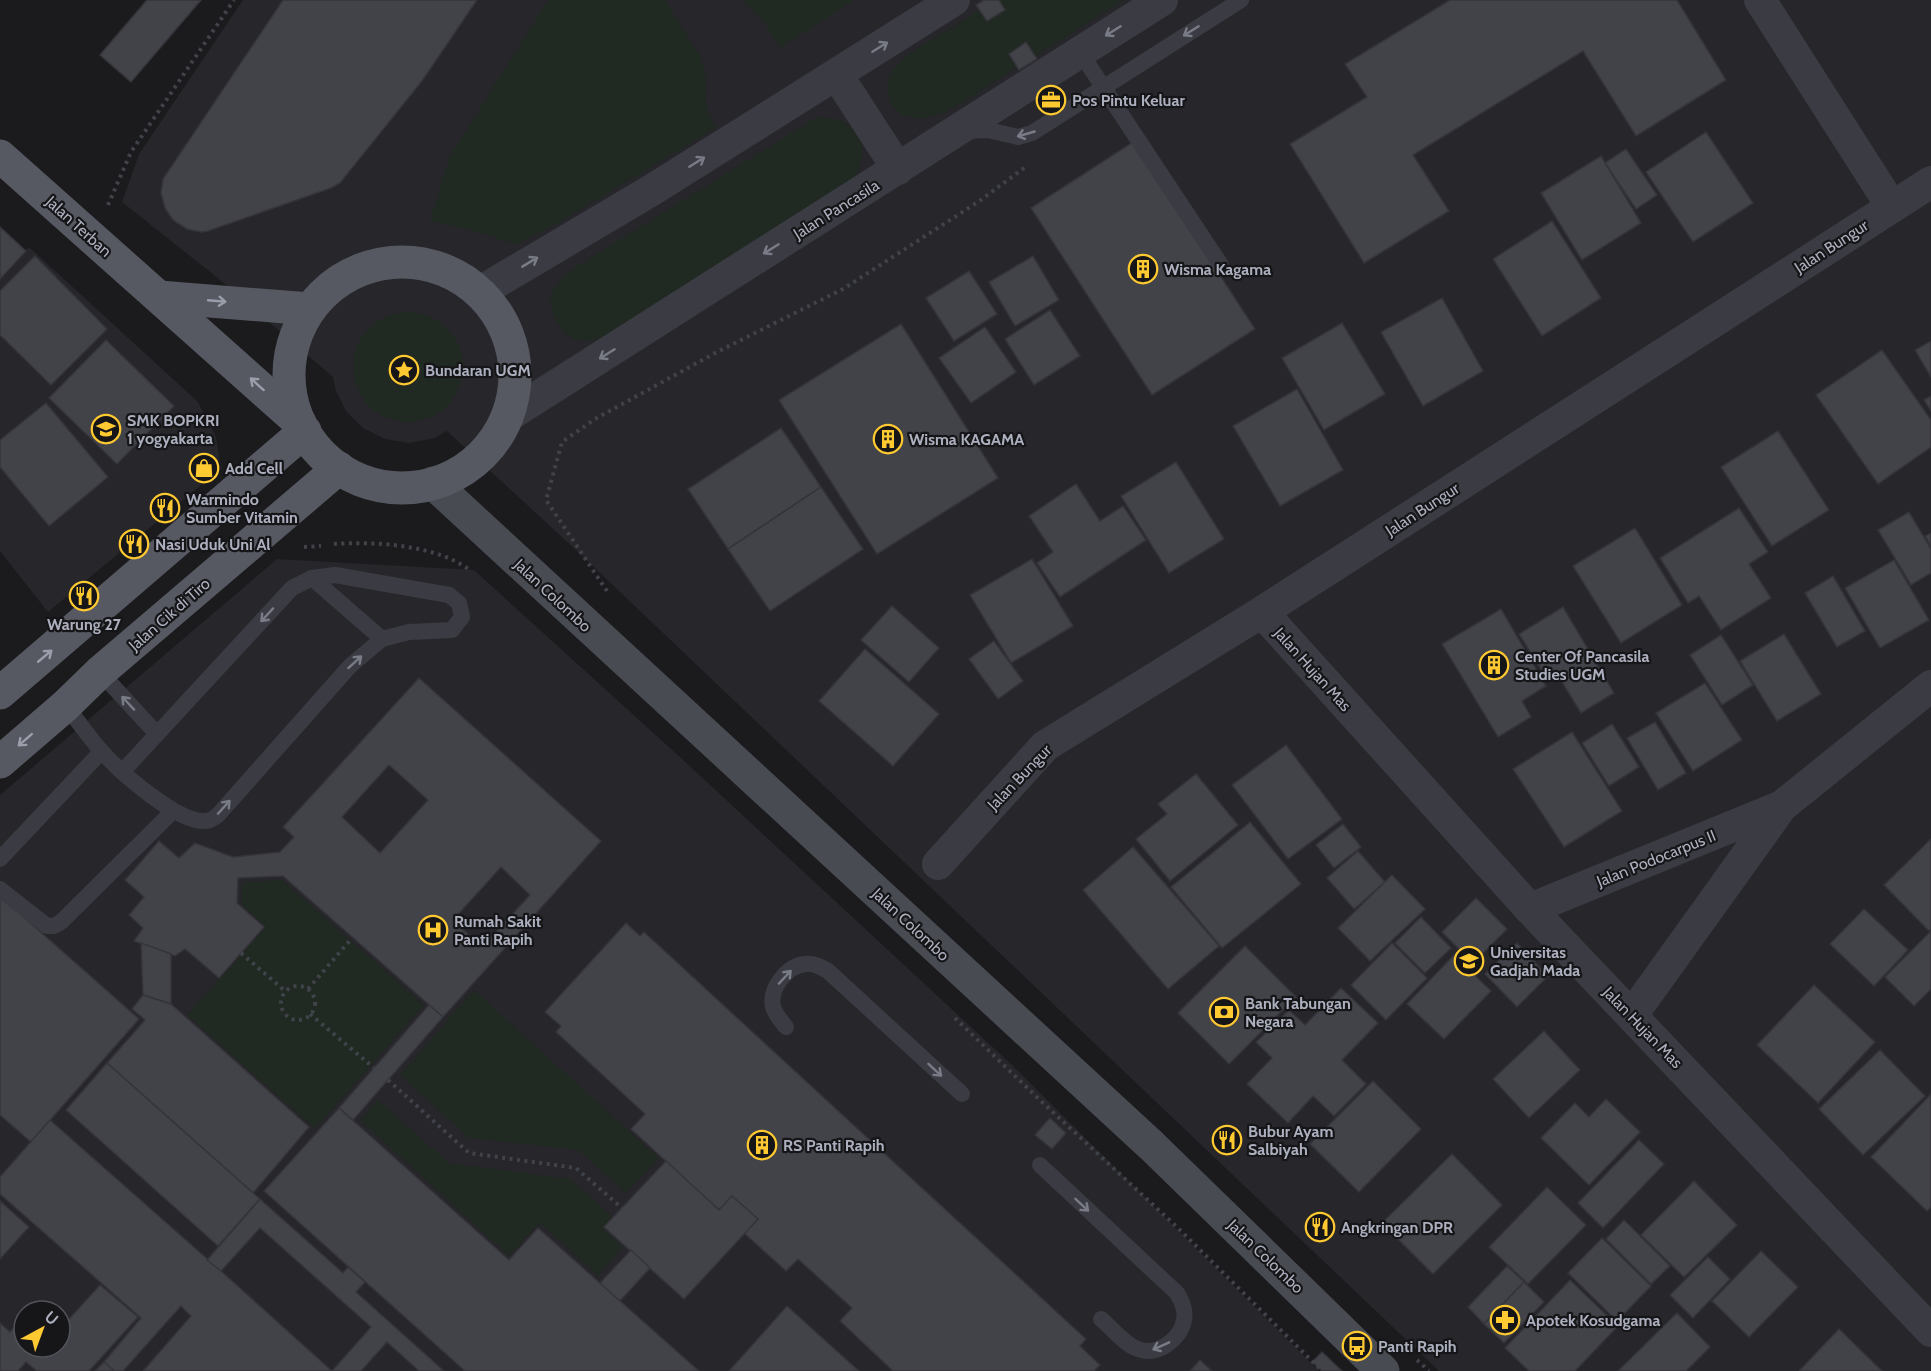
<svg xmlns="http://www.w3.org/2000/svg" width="1931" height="1371" font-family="Cabin,sans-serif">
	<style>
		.built { fill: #27262b; fill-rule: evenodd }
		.green { fill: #202922 }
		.building { fill: #424348; stroke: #35343a; stroke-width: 1.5; fill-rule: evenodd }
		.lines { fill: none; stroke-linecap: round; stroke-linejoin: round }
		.path { stroke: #41434a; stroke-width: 4; stroke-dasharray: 3 4.5; stroke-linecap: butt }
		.service { stroke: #3b3c43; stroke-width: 16 }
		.minor { stroke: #3b3c43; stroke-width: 32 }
		.secondary { stroke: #494b53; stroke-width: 33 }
		.primary { stroke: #575962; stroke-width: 33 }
		.oneway { stroke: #797c87 }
		.oneway2 { stroke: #9b9fac }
		.labels { text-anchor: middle; stroke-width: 4.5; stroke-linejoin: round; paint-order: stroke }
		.poi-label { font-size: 16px; font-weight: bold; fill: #acb0be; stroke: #161619; text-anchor: start }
		.street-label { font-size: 16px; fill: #acb0be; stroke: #161619 }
	</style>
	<rect width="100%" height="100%" fill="#1b1b1e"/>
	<g class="built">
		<path d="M243,0H1931V1371H1439L577,551L447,431L435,438L409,443L385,439L363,428L346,411L336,391L333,377L219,279L122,202L139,154Z"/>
		<path d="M29,247L198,402L216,437L219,456L218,471L48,612L0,551V276Z"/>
		<path d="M277,559L474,570L681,758L1012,1065L1319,1371H0V795ZM24,1311H60V1347H24Z"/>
	</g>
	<g class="green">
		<path d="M548,0H665L700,56L705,73L706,106L716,128L558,223L515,245L475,231L430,220L450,156Z"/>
		<path d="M742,0H854L780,48L762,19Z"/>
		<path d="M995,0H1124L945,113C930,118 908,123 896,110C891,104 888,97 888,89C888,60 923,46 944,32C961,22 978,11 995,0Z"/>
		<path d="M817,117C855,115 874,144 855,178L604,338C595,340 585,343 576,340C561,334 549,314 551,298C552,287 562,278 569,271Z"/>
		<circle cx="408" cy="367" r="55"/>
		<path d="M282,880L424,1005L315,1129L187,1015L266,927L241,904L243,882Z"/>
		<path d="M474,990L659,1158L626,1193L578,1150L469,1138L400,1075Z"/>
		<path d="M378,1100L449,1163L570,1179L612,1216L602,1228L623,1247L598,1276L540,1223L509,1256L360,1120Z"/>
	</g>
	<g class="building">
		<path d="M147,0H201L131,82L100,55Z"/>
		<path d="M283,0H477L422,81L340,183L331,188L208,231L201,232L187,229L173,220L165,208L161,193L163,179Z"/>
		<path d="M984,0H999L1005,10L987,21L976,5Z"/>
		<path d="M1450,0H1677L1726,80L1636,136L1583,51L1413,155L1449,211L1364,263L1290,144L1367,97L1345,64Z"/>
		<path d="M1026,42L1037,59L1019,70L1009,54Z"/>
		<path d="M1055,86L1066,102L1047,114L1036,98Z"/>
		<path d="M1706,132L1753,203L1693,242L1646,172Z"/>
		<path d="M1133,142L1255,329L1152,395L1031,208Z"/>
		<path d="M1626,149L1657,195L1636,209L1605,163Z"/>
		<path d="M1601,156L1641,223L1582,260L1541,193Z"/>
		<path d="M1552,221L1601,298L1542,336L1493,259Z"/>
		<path d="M0,227L26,251L0,279Z"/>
		<path d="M35,256L107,329L51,385L0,335V291Z"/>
		<path d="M1033,256L1059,300L1015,326L989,282Z"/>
		<path d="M969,271L997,314L954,341L926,298Z"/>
		<path d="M1442,298L1483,371L1423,406L1381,332Z"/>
		<path d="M1050,310L1080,356L1034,385L1005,339Z"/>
		<path d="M1342,323L1385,394L1324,430L1282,358Z"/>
		<path d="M901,324L998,478L877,554L779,400Z"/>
		<path d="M985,327L1016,372L971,403L939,358Z"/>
		<path d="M106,340L174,406L117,464L49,398Z"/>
		<path d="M1931,341V377L1915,350Z"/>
		<path d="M1882,350L1931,420V447L1878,484L1816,395Z"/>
		<path d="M1297,389L1343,470L1280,506L1233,426Z"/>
		<path d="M1931,396V411L1924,400Z"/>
		<path d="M46,403L108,477L49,526L0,467V440Z"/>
		<path d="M781,428L821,487L728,549L688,489Z"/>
		<path d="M1778,431L1829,510L1772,546L1721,467Z"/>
		<path d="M1176,462L1224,539L1169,573L1121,496Z"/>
		<path d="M1076,484L1100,521L1123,506L1146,540L1060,597L1037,563L1053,552L1029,516Z"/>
		<path d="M821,487L863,549L770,611L728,549Z"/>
		<path d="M1739,508L1768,552L1749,564L1771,598L1721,630L1699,596L1688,603L1660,558Z"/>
		<path d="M1909,512L1931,549V573L1911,585L1878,530Z"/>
		<path d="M1635,528L1682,605L1621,643L1573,566Z"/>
		<path d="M1931,533V546L1925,536Z"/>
		<path d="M1032,559L1073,626L1011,663L970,595Z"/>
		<path d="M1894,560L1929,620L1880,648L1845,588Z"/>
		<path d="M1833,576L1865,631L1837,647L1805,593Z"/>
		<path d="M892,606L939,648L909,682L861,640Z"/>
		<path d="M1563,607L1614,693L1581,713L1559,677L1549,682L1519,634Z"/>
		<path d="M1501,609L1546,686L1522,701L1531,717L1498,737L1442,644Z"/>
		<path d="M1784,634L1821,694L1777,721L1740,661Z"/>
		<path d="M1721,635L1753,685L1722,705L1690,655Z"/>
		<path d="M994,641L1023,681L998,699L969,659Z"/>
		<path d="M865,649L939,714L893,766L819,701Z"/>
		<path d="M419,678L601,841L443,1017L283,876L238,878L237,903L264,927L219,978L185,949L175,956L134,941L143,928L129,915L144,897L125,880L159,841L179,858L195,843L233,857L280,852L294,837L283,827ZM389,765L428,800L380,853L342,817ZM501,867L530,895L482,947L453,920Z"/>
		<path d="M1705,683L1742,740L1693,771L1656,713Z"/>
		<path d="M1655,722L1686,773L1658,790L1627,738Z"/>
		<path d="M1612,724L1639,767L1609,786L1582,743Z"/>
		<path d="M1572,732L1622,811L1564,847L1513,769Z"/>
		<path d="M1286,745L1342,819L1288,859L1232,785Z"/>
		<path d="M1196,774L1238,825L1170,881L1136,839L1167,814L1158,804Z"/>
		<path d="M1250,822L1301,884L1222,948L1171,887Z"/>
		<path d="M1343,824L1361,847L1334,868L1316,845Z"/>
		<path d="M1931,839V929L1929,931L1884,885Z"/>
		<path d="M1133,847L1219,946L1168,989L1083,890Z"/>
		<path d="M1358,851L1385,882L1354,909L1327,878Z"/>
		<path d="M1392,875L1425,909L1370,961L1338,928Z"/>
		<path d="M0,896L139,1019L31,1142L0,1115Z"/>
		<path d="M1476,898L1507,929L1473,963L1442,932Z"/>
		<path d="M1864,909L1908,950L1874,986L1830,944Z"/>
		<path d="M1421,917L1451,948L1425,973L1395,943Z"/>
		<path d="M626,923L640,936L644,932L1086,1339L1080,1346L1100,1365L1094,1371H893L840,1321L852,1308L798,1259L786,1271L744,1233L758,1219L732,1196L719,1210L631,1129L645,1114L556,1032L561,1026L545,1012Z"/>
		<path d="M1931,931V989L1914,1006L1885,977Z"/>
		<path d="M141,943L171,954V1004L143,995Z"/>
		<path d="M1392,943L1427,978L1386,1020L1351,985Z"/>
		<path d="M1517,943L1548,976L1517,1007L1485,974Z"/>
		<path d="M1245,946L1296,997L1229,1064L1178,1013Z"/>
		<path d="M1454,955L1491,991L1444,1039L1407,1004Z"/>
		<path d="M1814,985L1875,1042L1818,1103L1757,1045Z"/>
		<path d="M1341,988L1378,1023L1342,1060L1366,1084L1334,1116L1313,1096L1288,1123L1247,1084L1272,1058L1256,1042L1289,1010L1305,1025Z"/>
		<path d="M143,995L171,1004L309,1127L253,1193L107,1063L145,1020L132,1009Z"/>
		<path d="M429,1005L443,1017L353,1120L339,1108Z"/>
		<path d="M1544,1031L1580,1070L1529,1118L1493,1079Z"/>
		<path d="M1880,1050L1925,1096L1863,1155L1819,1109Z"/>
		<path d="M107,1063L260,1199L218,1246L66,1110Z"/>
		<path d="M1373,1081L1421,1129L1359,1192L1310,1144Z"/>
		<path d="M1931,1094V1207L1927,1211L1871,1157Z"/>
		<path d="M1606,1099L1640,1132L1589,1185L1541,1138L1575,1103L1589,1117Z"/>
		<path d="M339,1108L509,1260L538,1228L699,1371H465L264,1191Z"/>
		<path d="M1050,1118L1066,1133L1052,1149L1035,1135Z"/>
		<path d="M50,1120L221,1271L332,1371H143L191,1316L181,1306L123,1371H114L104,1362L141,1318L0,1194V1177Z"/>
		<path d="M1639,1140L1664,1164L1603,1228L1578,1203Z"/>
		<path d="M1452,1154L1502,1205L1433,1274L1382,1223Z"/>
		<path d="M666,1161L719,1210L732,1196L758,1219L684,1299L604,1227Z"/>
		<path d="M1694,1181L1737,1225L1684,1277L1641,1235Z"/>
		<path d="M1547,1187L1586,1225L1528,1284L1489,1247Z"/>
		<path d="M260,1199L343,1273L348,1267L365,1282L356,1292L444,1371H419L387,1342L361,1371H332L371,1327L260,1228L221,1271L207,1260Z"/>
		<path d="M0,1201L29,1227L0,1259Z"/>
		<path d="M1624,1220L1670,1266L1651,1284L1606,1239Z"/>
		<path d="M1602,1238L1651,1286L1617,1321L1568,1273Z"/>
		<path d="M631,1250L650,1268L620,1301L600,1283Z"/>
		<path d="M1761,1251L1798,1287L1749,1337L1712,1301Z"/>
		<path d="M1708,1257L1730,1279L1693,1318L1670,1295Z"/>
		<path d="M1507,1266L1524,1282L1484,1324L1468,1307Z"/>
		<path d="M1570,1280L1618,1326L1575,1371H1529L1505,1348Z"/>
		<path d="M1524,1282L1544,1302L1504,1343L1484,1324Z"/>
		<path d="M100,1285L138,1317L89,1371H37L26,1362L18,1371H0V1323L10,1332L24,1317V1347H60V1329Z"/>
		<path d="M787,1306L859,1371H729Z"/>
		<path d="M1677,1313L1710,1347L1686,1371H1618Z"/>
		<path d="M1839,1329L1882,1371H1799Z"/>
		<path d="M1322,1352L1342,1371H1322L1312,1362Z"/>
		<path d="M1200,1360L1212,1371H1190Z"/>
		<path d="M104,1362L110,1367L114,1371H95Z"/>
	</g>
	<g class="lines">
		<g class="path">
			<path d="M108,205L131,152L234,0"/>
			<path d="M334,544C375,541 438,545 471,571"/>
			<path d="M304,547L321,546"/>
			<path d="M607,591L546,500L562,442L595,419L717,352L843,289L978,202L1028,165"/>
			<path d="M241,953L285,991"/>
			<circle cx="298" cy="1003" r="17"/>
			<path d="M308,989L352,938"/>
			<path d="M310,1014L374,1068"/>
			<path d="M955,1018L1043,1103L1177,1227L1322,1371"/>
			<path d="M388,1080L469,1153L576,1168L622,1208"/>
			<path d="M1417,1360L1429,1371"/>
		</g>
		<g class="service">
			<path d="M1080,52L1221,265"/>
			<path d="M964,131L988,130L1018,137L1032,133L1241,0"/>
			<path d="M312,578L382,639"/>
			<path d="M100,672L156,733"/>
			<path d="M65,706C79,721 89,738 103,753C120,772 179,824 206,821C211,821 214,818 218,815L350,666L382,639L409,632L452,630L462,617L459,603L449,595L335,575L312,578L292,588L122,772"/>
			<path d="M0,859L101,752"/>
			<path d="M0,889L47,926H54L61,922L173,811"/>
			<path d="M786,1027C781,1021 775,1014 773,1007C769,988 787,966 805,964C814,963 821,967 828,971L962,1094"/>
			<path d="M1040,1165L1177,1293C1182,1302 1186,1310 1184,1320C1181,1339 1157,1357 1138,1349C1124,1344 1112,1328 1101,1319"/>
		</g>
		<g class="minor">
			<path d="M1760,0L1892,207"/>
			<path d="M837,75L898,169"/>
			<path d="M480,292L652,190L954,0"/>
			<path d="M508,416L1162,0"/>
			<path d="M1262,612L1530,909L1931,1331"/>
			<path d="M938,864L1045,746L1262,612L1931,182"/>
			<path d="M1530,909L1782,806"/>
			<path d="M1632,1015L1782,806L1931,686"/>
		</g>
		<path class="secondary" d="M433,483L1152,1146L1383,1371"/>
		<g class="primary">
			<path d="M0,156L300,423"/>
			<circle cx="402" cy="375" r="113"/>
			<path d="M159,297L310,309"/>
			<path d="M0,693L305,431"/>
			<path d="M0,762L65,706L100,672L339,468"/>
		</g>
	</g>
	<defs><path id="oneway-shaft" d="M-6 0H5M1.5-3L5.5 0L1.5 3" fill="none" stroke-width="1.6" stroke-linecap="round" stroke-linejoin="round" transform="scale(1.5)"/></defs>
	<g class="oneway">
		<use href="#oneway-shaft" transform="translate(1113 31) rotate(148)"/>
		<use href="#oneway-shaft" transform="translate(1191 31) rotate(148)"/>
		<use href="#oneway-shaft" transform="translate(880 47) rotate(-32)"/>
		<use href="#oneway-shaft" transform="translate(1026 134) rotate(164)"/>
		<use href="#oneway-shaft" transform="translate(697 162) rotate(-32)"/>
		<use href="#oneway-shaft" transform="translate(771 249) rotate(148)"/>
		<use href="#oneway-shaft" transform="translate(530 262) rotate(-31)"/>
		<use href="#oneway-shaft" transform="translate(607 354) rotate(148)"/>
		<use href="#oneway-shaft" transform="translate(267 615) rotate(133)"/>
		<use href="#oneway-shaft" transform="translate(355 662) rotate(-42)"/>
		<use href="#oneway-shaft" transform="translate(128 703) rotate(-133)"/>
		<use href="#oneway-shaft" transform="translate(224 807) rotate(-48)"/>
		<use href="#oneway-shaft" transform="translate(785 977) rotate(-47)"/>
		<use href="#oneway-shaft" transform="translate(935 1070) rotate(43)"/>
		<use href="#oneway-shaft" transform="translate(1082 1205) rotate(43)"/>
		<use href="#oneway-shaft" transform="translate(1161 1346) rotate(156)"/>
	</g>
	<g class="oneway2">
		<use href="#oneway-shaft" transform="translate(217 301) rotate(5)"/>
		<use href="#oneway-shaft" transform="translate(257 384) rotate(-138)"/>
		<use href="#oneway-shaft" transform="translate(45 656) rotate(-40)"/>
		<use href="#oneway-shaft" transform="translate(25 740) rotate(139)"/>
	</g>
	<defs>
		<g id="office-ring" transform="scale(1.5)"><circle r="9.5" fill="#161619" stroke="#ffc931" stroke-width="1.5"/><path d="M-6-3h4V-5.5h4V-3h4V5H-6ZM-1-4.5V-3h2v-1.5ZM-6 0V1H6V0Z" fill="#ffc931"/></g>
		<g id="building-ring" transform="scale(1.5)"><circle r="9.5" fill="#161619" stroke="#ffc931" stroke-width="1.5"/><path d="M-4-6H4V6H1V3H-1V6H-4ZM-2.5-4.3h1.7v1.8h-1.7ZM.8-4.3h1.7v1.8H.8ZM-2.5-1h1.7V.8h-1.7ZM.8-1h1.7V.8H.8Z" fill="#ffc931"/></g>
		<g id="sight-ring" transform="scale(1.5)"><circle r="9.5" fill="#161619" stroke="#ffc931" stroke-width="1.5"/><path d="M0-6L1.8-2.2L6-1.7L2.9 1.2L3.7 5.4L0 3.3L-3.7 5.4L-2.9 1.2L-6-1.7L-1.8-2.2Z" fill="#ffc931"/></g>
		<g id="school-ring" transform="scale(1.5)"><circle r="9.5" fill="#161619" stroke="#ffc931" stroke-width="1.5"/><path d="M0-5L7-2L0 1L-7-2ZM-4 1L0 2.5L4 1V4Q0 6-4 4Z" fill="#ffc931"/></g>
		<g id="shop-ring" transform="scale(1.5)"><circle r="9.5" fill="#161619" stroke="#ffc931" stroke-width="1.5"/><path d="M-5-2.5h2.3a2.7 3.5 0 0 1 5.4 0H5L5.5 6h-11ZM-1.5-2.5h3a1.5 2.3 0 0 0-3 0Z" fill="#ffc931"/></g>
		<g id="restaurant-ring" transform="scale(1.5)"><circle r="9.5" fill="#161619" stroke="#ffc931" stroke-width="1.5"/><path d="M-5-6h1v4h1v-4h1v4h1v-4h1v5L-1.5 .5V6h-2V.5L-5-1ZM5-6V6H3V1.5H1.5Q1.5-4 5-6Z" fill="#ffc931"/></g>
		<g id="hospital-ring" transform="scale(1.5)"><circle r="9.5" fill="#161619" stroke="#ffc931" stroke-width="1.5"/><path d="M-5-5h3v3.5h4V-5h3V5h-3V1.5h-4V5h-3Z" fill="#ffc931"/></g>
		<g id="university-ring" transform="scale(1.5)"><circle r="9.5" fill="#161619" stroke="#ffc931" stroke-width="1.5"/><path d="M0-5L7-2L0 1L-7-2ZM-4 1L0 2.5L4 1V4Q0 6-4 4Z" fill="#ffc931"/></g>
		<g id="bank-ring" transform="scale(1.5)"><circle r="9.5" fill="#161619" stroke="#ffc931" stroke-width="1.5"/><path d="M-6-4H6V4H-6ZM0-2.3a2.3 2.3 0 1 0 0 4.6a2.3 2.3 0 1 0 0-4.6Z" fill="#ffc931"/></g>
		<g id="pharmacy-ring" transform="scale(1.5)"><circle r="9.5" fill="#161619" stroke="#ffc931" stroke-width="1.5"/><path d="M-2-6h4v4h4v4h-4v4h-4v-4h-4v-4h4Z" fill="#ffc931"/></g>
		<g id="bus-ring" transform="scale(1.5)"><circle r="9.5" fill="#161619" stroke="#ffc931" stroke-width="1.5"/><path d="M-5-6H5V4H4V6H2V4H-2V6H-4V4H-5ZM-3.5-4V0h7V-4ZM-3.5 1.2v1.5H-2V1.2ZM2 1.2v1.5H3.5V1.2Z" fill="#ffc931"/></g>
	</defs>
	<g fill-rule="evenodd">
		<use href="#office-ring" x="1051" y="100"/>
		<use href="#building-ring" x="1143" y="269"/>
		<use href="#sight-ring" x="404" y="370"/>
		<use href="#school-ring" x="106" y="429"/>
		<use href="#building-ring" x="888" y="439"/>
		<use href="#shop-ring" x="204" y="468"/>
		<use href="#restaurant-ring" x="165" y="508"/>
		<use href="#restaurant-ring" x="134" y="544"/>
		<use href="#restaurant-ring" x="84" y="596"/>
		<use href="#building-ring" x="1494" y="665"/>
		<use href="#hospital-ring" x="433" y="930"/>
		<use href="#university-ring" x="1469" y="961"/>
		<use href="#bank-ring" x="1224" y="1012"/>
		<use href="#restaurant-ring" x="1227" y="1140"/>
		<use href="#building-ring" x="762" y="1145"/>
		<use href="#restaurant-ring" x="1320" y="1227"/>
		<use href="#pharmacy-ring" x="1505" y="1320"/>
		<use href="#bus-ring" x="1357" y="1346"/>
	</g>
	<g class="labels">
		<g class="poi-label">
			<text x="1072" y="106">Pos Pintu Keluar</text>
			<text x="1164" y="275">Wisma Kagama</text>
			<text x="425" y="376">Bundaran UGM</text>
			<text x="127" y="426">SMK BOPKRI<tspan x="127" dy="18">1 yogyakarta</tspan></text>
			<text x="909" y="445">Wisma KAGAMA</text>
			<text x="225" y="474">Add Cell</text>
			<text x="186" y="505">Warmindo<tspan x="186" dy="18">Sumber Vitamin</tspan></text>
			<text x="155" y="550">Nasi Uduk Uni Al</text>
			<text x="84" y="630" text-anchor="middle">Warung 27</text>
			<text x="1515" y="662">Center Of Pancasila<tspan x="1515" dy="18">Studies UGM</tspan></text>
			<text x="454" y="927">Rumah Sakit<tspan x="454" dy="18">Panti Rapih</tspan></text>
			<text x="1490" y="958">Universitas<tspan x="1490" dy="18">Gadjah Mada</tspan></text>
			<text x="1245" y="1009">Bank Tabungan<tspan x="1245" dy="18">Negara</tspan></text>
			<text x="1248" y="1137">Bubur Ayam<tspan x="1248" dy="18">Salbiyah</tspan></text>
			<text x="783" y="1151">RS Panti Rapih</text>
			<text x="1341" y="1233">Angkringan DPR</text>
			<text x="1526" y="1326">Apotek Kosudgama</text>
			<text x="1378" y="1352">Panti Rapih</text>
		</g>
		<g class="street-label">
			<text transform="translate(836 209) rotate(-32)" y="6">Jalan Pancasila</text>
			<text transform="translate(79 226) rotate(42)" y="6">Jalan Terban</text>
			<text transform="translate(1831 246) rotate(-33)" y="6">Jalan Bungur</text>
			<text transform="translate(1422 509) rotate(-33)" y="6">Jalan Bungur</text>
			<text transform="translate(553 595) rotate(43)" y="6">Jalan Colombo</text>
			<text transform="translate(169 614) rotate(-41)" y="6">Jalan Cik di Tiro</text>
			<text transform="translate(1313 669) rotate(48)" y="6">Jalan Hujan Mas</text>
			<text transform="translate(1019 777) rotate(-46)" y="6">Jalan Bungur</text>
			<text transform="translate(1656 858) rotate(-22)" y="6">Jalan Podocarpus II</text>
			<text transform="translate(911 924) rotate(43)" y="6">Jalan Colombo</text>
			<text transform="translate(1643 1027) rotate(46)" y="6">Jalan Hujan Mas</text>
			<text transform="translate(1266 1256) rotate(44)" y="6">Jalan Colombo</text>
		</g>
	</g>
	<g transform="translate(42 1329) rotate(41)"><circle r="28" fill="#161619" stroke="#52545b" stroke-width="1.5"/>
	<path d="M0-4.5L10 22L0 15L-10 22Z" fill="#ffc931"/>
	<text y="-9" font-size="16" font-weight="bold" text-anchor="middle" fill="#acb0be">U</text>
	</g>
</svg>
